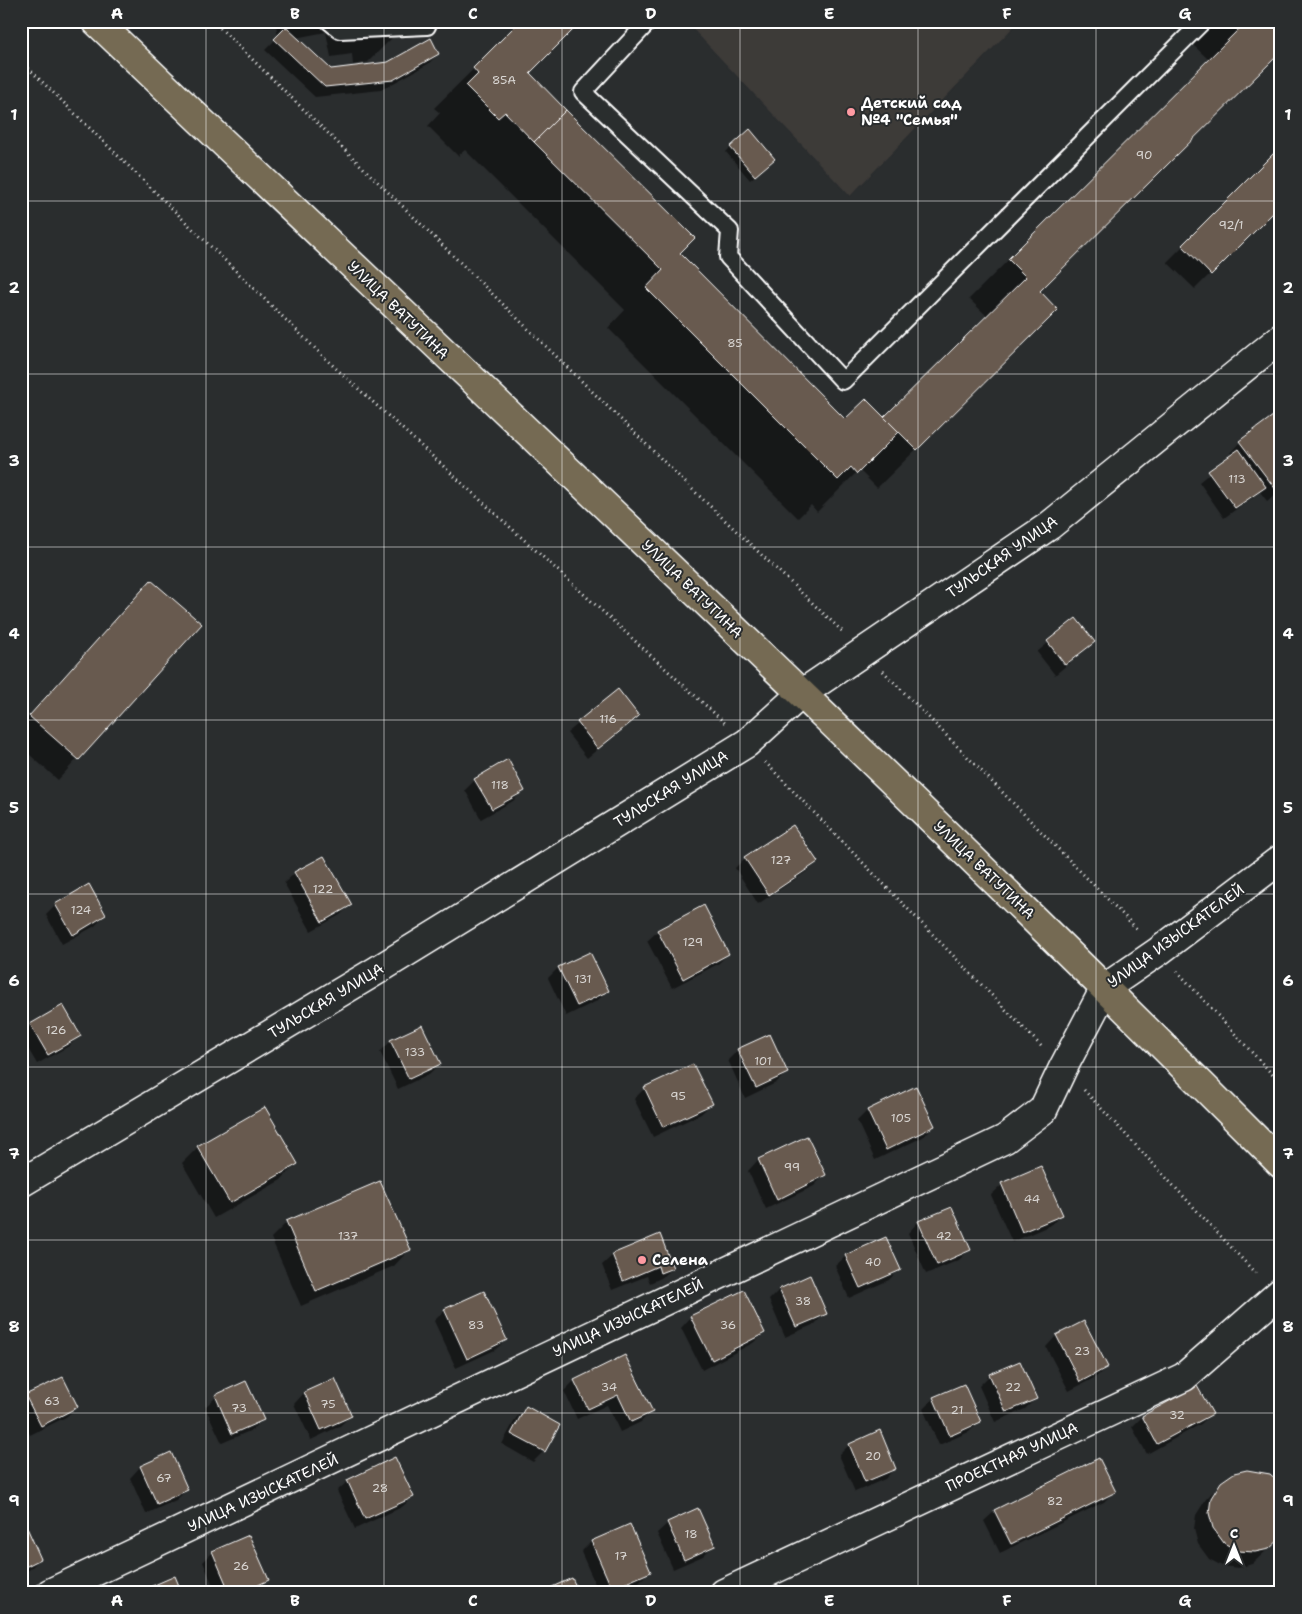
<svg xmlns="http://www.w3.org/2000/svg" width="1302" height="1614" font-family="'Shantell Sans',sans-serif">
	<style>
		.built { fill: #3d3a38 }
		.shadow { fill: #0007 }
		.building { fill: #685a4f; stroke: #fff }
		.lines { fill: none; stroke-linecap: round; stroke-linejoin: round }
		.service-casing { stroke: #fff; stroke-width: 20 }
		.minor-casing { stroke: #fff; stroke-width: 31 }
		.primary-casing { stroke: #fff; stroke-width: 31 }
		.path { stroke: #fff; stroke-width: 3; stroke-dasharray: 1 4; stroke-linecap: butt }
		.service { stroke: #2a2d2e; stroke-width: 16 }
		.minor { stroke: #2a2d2e; stroke-width: 28 }
		.primary { stroke: #746b52; stroke-width: 28 }
		.grid { fill: none; stroke: #fff; stroke-width: 1; stroke-opacity: 0.55 }
		.poi-dot { fill: #ff9aa2; stroke: #2a2d2e; stroke-width: 2 }
		.labels { text-anchor: middle; stroke-width: 4; stroke-linejoin: round; paint-order: stroke }
		.number-label { font-size: 12px; fill: #d9d6d3 }
		.poi-label { font-size: 15px; font-weight: bold; fill: #fff; stroke: #2a2d2e; text-anchor: start }
		.street-label { font-size: 15px; fill: #fff; stroke: #2a2d2e }
		.neatline { fill: none; stroke: #fff; stroke-width: 2 }
		.grid-label { font-size: 16px; text-anchor: middle; font-weight: bold; fill: #fff }
	</style>
	<rect width="100%" height="100%" fill="#2a2d2e"/>
	<filter id="ink" filterUnits="userSpaceOnUse"><feTurbulence type="fractalNoise" baseFrequency=".02" numOctaves="2"/><feDisplacementMap in="SourceGraphic" scale="10" xChannelSelector="R" yChannelSelector="G"/><feConvolveMatrix kernelMatrix="1 2 1 2 8 2 1 2 1" color-interpolation-filters="sRGB"/></filter>
	<g filter="url(#ink)">
		<path class="built" d="M699,21H1019L850,196L692,28Z"/>
		<g class="shadow">
			<path d="M264,21H409L368,62L353,65L352,54L331,57L326,32L295,38L331,71L438,54L428,64L381,90L315,97L265,50L278,37L276,25L265,27Z"/>
			<path d="M522,21L528,73L678,253L845,421L884,419L988,317L969,299L1209,60L1192,44L1214,21H1281L1038,291L1057,310L877,488L859,470L817,512L811,505L798,518L608,328L625,310L465,150L458,156L428,126L440,113L434,108Z"/>
			<path d="M731,147L769,164L750,180L726,152Z"/>
			<path d="M1281,148L1210,274L1195,289L1167,262Z"/>
			<path d="M1281,412V490L1267,501L1260,492L1224,518L1199,482L1232,455L1230,453L1240,442Z"/>
			<path d="M151,581L200,624L58,780L21,747V724Z"/>
			<path d="M1076,620L1094,642L1055,675L1037,652Z"/>
			<path d="M618,691L638,716L587,758L567,733Z"/>
			<path d="M1281,734V747L1275,739Z"/>
			<path d="M475,780L524,790L513,801L481,819L465,790Z"/>
			<path d="M745,858L816,862L806,872L758,904L735,868Z"/>
			<path d="M295,873L350,905L340,915L311,931L284,883Z"/>
			<path d="M56,905L105,915L95,926L62,944L46,915Z"/>
			<path d="M658,931L728,954L718,964L672,988L647,941Z"/>
			<path d="M589,953L607,991L597,1001L566,1016L548,978L558,968Z"/>
			<path d="M31,1025L79,1036L69,1046L37,1064L21,1037Z"/>
			<path d="M421,1027L439,1064L429,1074L398,1089L380,1052L391,1041Z"/>
			<path d="M738,1050L786,1073L776,1083L745,1098L728,1060Z"/>
			<path d="M645,1088L711,1104L701,1114L653,1137L634,1099Z"/>
			<path d="M915,1088L934,1126L923,1137L875,1160L857,1121L867,1111Z"/>
			<path d="M806,1138L824,1175L814,1186L766,1209L748,1171L758,1160Z"/>
			<path d="M198,1147L296,1164L281,1180L214,1218L182,1163Z"/>
			<path d="M1002,1185L1061,1215L1051,1225L1012,1242L991,1195Z"/>
			<path d="M951,1208L969,1250L959,1260L926,1274L908,1233L918,1222Z"/>
			<path d="M287,1222L409,1250L394,1266L301,1306L271,1238Z"/>
			<path d="M613,1255L672,1268L661,1278L650,1283L647,1276L612,1290L602,1265Z"/>
			<path d="M846,1256L899,1269L889,1280L849,1298L835,1266Z"/>
			<path d="M809,1277L825,1313L815,1324L785,1337L769,1300L779,1290Z"/>
			<path d="M445,1310L506,1340L495,1350L456,1368L434,1321Z"/>
			<path d="M691,1317L764,1333L753,1343L702,1370L681,1328Z"/>
			<path d="M1084,1322L1107,1367L1096,1377L1069,1391L1046,1347L1056,1336Z"/>
			<path d="M625,1356L651,1411L641,1422L620,1432L607,1405L577,1419L564,1391L574,1381Z"/>
			<path d="M1019,1362L1035,1399L1025,1409L995,1422L979,1386L990,1375Z"/>
			<path d="M334,1380L351,1415L340,1426L311,1440L294,1404L304,1393Z"/>
			<path d="M1197,1387L1211,1414L1201,1424L1147,1454L1132,1427L1142,1417Z"/>
			<path d="M26,1396L77,1407L66,1417L30,1435L21,1417V1401Z"/>
			<path d="M216,1397L262,1419L252,1430L222,1443L205,1407Z"/>
			<path d="M934,1398L979,1422L969,1432L939,1445L923,1409Z"/>
			<path d="M526,1408L558,1425L544,1451L533,1462L502,1444L516,1418Z"/>
			<path d="M879,1432L895,1468L885,1479L855,1492L839,1455L849,1445Z"/>
			<path d="M170,1453L187,1490L176,1500L146,1514L130,1478L140,1467Z"/>
			<path d="M348,1481L413,1497L402,1507L355,1529L337,1491Z"/>
			<path d="M1222,1483L1281,1537L1252,1564L1238,1568L1222,1566L1209,1559L1198,1544L1194,1529L1196,1515L1206,1499Z"/>
			<path d="M1114,1491L1104,1502L1000,1553L984,1521L995,1511Z"/>
			<path d="M668,1523L713,1546L703,1556L673,1569L657,1533Z"/>
			<path d="M21,1524L40,1559L29,1570L21,1573Z"/>
			<path d="M629,1525L650,1571L639,1582L615,1593H599L581,1552L591,1542Z"/>
			<path d="M213,1552L268,1580L252,1593H216L203,1562Z"/>
		</g>
		<g class="building">
			<path d="M520,21H582L530,73L566,110L534,142L505,112L498,118L466,86L478,74L473,68Z"/>
			<path d="M1247,21H1281V52L1040,291L1058,310L917,450L884,417L1026,277L1008,259Z"/>
			<path d="M286,27L331,69L388,62L431,38L439,54L393,80L325,87L274,39Z"/>
			<path d="M566,110L695,238L680,253L845,419L866,399L899,432L857,474L851,467L838,480L646,288L663,270L534,142Z"/>
			<path d="M750,129L775,159L755,176L730,147Z"/>
			<path d="M1281,146V205L1211,275L1182,245Z"/>
			<path d="M1281,410V489L1277,491L1239,441Z"/>
			<path d="M1239,449L1266,487L1235,508L1208,471Z"/>
			<path d="M151,580L202,624L79,760L29,716Z"/>
			<path d="M1076,618L1095,642L1065,665L1047,641Z"/>
			<path d="M618,689L639,716L598,749L577,722Z"/>
			<path d="M508,759L525,791L492,809L474,779Z"/>
			<path d="M793,825L818,862L769,895L744,857Z"/>
			<path d="M324,856L352,905L322,922L294,872Z"/>
			<path d="M89,884L106,915L73,935L55,904Z"/>
			<path d="M704,905L729,954L683,979L657,930Z"/>
			<path d="M590,952L609,991L577,1006L558,967Z"/>
			<path d="M63,1005L81,1036L48,1055L30,1024Z"/>
			<path d="M422,1025L441,1064L409,1079L390,1040Z"/>
			<path d="M770,1034L788,1073L756,1088L737,1049Z"/>
			<path d="M693,1064L713,1104L663,1127L644,1087Z"/>
			<path d="M916,1086L935,1126L886,1150L867,1110Z"/>
			<path d="M265,1107L298,1164L230,1203L197,1146Z"/>
			<path d="M807,1136L826,1175L777,1200L758,1159Z"/>
			<path d="M1041,1166L1063,1215L1022,1232L1001,1183Z"/>
			<path d="M380,1181L411,1250L316,1291L286,1221Z"/>
			<path d="M952,1207L971,1250L937,1265L918,1221Z"/>
			<path d="M660,1234L673,1268L660,1273L658,1266L623,1281L612,1254Z"/>
			<path d="M886,1237L901,1270L860,1288L845,1255Z"/>
			<path d="M810,1275L827,1314L796,1327L779,1289Z"/>
			<path d="M744,1290L765,1333L712,1360L690,1316Z"/>
			<path d="M484,1291L507,1340L467,1359L444,1309Z"/>
			<path d="M1084,1321L1108,1367L1080,1382L1056,1335Z"/>
			<path d="M625,1355L653,1412L631,1422L618,1395L588,1409L574,1380Z"/>
			<path d="M1020,1361L1037,1399L1006,1412L989,1374Z"/>
			<path d="M63,1377L78,1407L41,1426L25,1395Z"/>
			<path d="M335,1378L352,1416L321,1430L304,1392Z"/>
			<path d="M246,1381L264,1420L232,1434L215,1395Z"/>
			<path d="M964,1384L981,1422L950,1436L933,1397Z"/>
			<path d="M1197,1386L1213,1414L1157,1444L1142,1416Z"/>
			<path d="M526,1406L560,1425L545,1452L511,1434Z"/>
			<path d="M880,1430L896,1469L865,1482L849,1444Z"/>
			<path d="M171,1452L188,1490L157,1504L140,1466Z"/>
			<path d="M395,1457L414,1497L365,1519L347,1480Z"/>
			<path d="M1099,1458L1116,1492L1011,1544L994,1510Z"/>
			<path d="M1247,1470L1270,1474L1281,1484V1538L1269,1549L1255,1552L1238,1551L1224,1543L1213,1528L1209,1513L1211,1498L1221,1482L1234,1473Z"/>
			<path d="M698,1508L715,1546L684,1560L667,1522Z"/>
			<path d="M24,1521L41,1559L21,1569V1522Z"/>
			<path d="M630,1524L651,1572L612,1589L591,1541Z"/>
			<path d="M249,1535L269,1580L241,1593H230L212,1551Z"/>
			<path d="M175,1576L182,1593H136Z"/>
			<path d="M572,1578L579,1593H541V1592Z"/>
		</g>
		<g class="lines">
			<g class="service-casing">
				<g id="service">
					<path d="M329,21L340,30L427,26L429,21"/>
					<path d="M649,21L583,92L730,231L728,257L843,381L1203,21"/>
				</g>
			</g>
			<g class="minor-casing">
				<g id="minor">
					<path d="M21,1183L376,971L747,743L801,694L1049,526L1281,338"/>
					<path d="M50,1593L1005,1139L1043,1110L1063,1068L1105,988L1159,951L1281,859"/>
					<path d="M724,1593L1184,1377L1281,1292"/>
				</g>
			</g>
			<g class="primary-casing">
				<path id="primary" d="M96,21C493,400 894,775 1281,1164"/>
			</g>
			<g class="path">
				<path d="M213,21L692,489L843,632"/>
				<path d="M21,61L329,362L725,723"/>
				<path d="M883,671L1138,930"/>
				<path d="M765,762L1043,1048"/>
				<path d="M1177,971L1281,1084"/>
				<path d="M1084,1090L1258,1276"/>
			</g>
			<use href="#service" class="service"/>
			<use href="#minor" class="minor"/>
			<use href="#primary" class="primary"/>
		</g>
	</g>
	<path class="grid" d="M206,21V1593M384,21V1593M562,21V1593M740,21V1593M918,21V1593M1096,21V1593M21,201H1281M21,374H1281M21,547H1281M21,720H1281M21,894H1281M21,1067H1281M21,1240H1281M21,1413H1281"/>
	<g class="poi-dot">
		<circle cx="851" cy="112" r="5"/>
		<circle cx="642" cy="1260" r="5"/>
	</g>
	<g class="labels">
		<g class="number-label">
			<text x="504" y="84">85А</text>
			<text x="1144" y="159">90</text>
			<text x="1231" y="229">92/1</text>
			<text x="735" y="347">85</text>
			<text x="1237" y="483">113</text>
			<text x="608" y="723">116</text>
			<text x="500" y="789">118</text>
			<text x="781" y="864">127</text>
			<text x="323" y="893">122</text>
			<text x="81" y="914">124</text>
			<text x="693" y="946">129</text>
			<text x="583" y="983">131</text>
			<text x="56" y="1034">126</text>
			<text x="415" y="1056">133</text>
			<text x="763" y="1065">101</text>
			<text x="678" y="1100">95</text>
			<text x="901" y="1122">105</text>
			<text x="792" y="1171">99</text>
			<text x="1032" y="1203">44</text>
			<text x="348" y="1240">137</text>
			<text x="944" y="1240">42</text>
			<text x="873" y="1266">40</text>
			<text x="803" y="1305">38</text>
			<text x="476" y="1329">83</text>
			<text x="728" y="1329">36</text>
			<text x="1082" y="1355">23</text>
			<text x="609" y="1391">34</text>
			<text x="1013" y="1391">22</text>
			<text x="52" y="1405">63</text>
			<text x="328" y="1408">75</text>
			<text x="239" y="1412">73</text>
			<text x="957" y="1414">21</text>
			<text x="1177" y="1419">32</text>
			<text x="873" y="1460">20</text>
			<text x="164" y="1482">67</text>
			<text x="380" y="1492">28</text>
			<text x="1055" y="1505">82</text>
			<text x="691" y="1538">18</text>
			<text x="621" y="1560">17</text>
			<text x="241" y="1570">26</text>
		</g>
		<g class="poi-label">
			<text x="861" y="108">Детский сад<tspan x="861" dy="17">№4 "Семья"</tspan></text>
			<text x="652" y="1265">Селена</text>
		</g>
		<g class="street-label">
			<text transform="translate(398 310) rotate(44)" y="5">УЛИЦА ВАТУТИНА</text>
			<text transform="translate(1002 557) rotate(-35)" y="5">ТУЛЬСКАЯ УЛИЦА</text>
			<text transform="translate(692 589) rotate(44)" y="5">УЛИЦА ВАТУТИНА</text>
			<text transform="translate(671 789) rotate(-32)" y="5">ТУЛЬСКАЯ УЛИЦА</text>
			<text transform="translate(984 870) rotate(44)" y="5">УЛИЦА ВАТУТИНА</text>
			<text transform="translate(1176 936) rotate(-36)" y="5">УЛИЦА ИЗЫСКАТЕЛЕЙ</text>
			<text transform="translate(326 1001) rotate(-31)" y="5">ТУЛЬСКАЯ УЛИЦА</text>
			<text transform="translate(628 1318) rotate(-25)" y="5">УЛИЦА ИЗЫСКАТЕЛЕЙ</text>
			<text transform="translate(1012 1457) rotate(-25)" y="5">ПРОЕКТНАЯ УЛИЦА</text>
			<text transform="translate(263 1493) rotate(-25)" y="5">УЛИЦА ИЗЫСКАТЕЛЕЙ</text>
		</g>
	</g>
	<rect width="1302" height="1614" fill="none" stroke="#2a2d2e" stroke-width="55"/>
	<g transform="translate(1234 1546)" stroke="#2a2d2e" stroke-width="4" paint-order="stroke">
	<path d="M0-4L9 19L0 12L-9 19Z" fill="#ffffff"/>
	<text y="-8" font-size="14" font-weight="bold" text-anchor="middle" fill="#ffffff">С</text>
	</g>
	<rect x="28" y="28" width="1246" height="1558" class="neatline"/>
	<g class="grid-label">
		<text x="117" y="19">A</text>
		<text x="295" y="19">B</text>
		<text x="473" y="19">C</text>
		<text x="651" y="19">D</text>
		<text x="829" y="19">E</text>
		<text x="1007" y="19">F</text>
		<text x="1185" y="19">G</text>
		<text x="14" y="120">1</text>
		<text x="1288" y="120">1</text>
		<text x="14" y="293">2</text>
		<text x="1288" y="293">2</text>
		<text x="14" y="466">3</text>
		<text x="1288" y="466">3</text>
		<text x="14" y="639">4</text>
		<text x="1288" y="639">4</text>
		<text x="14" y="813">5</text>
		<text x="1288" y="813">5</text>
		<text x="14" y="986">6</text>
		<text x="1288" y="986">6</text>
		<text x="14" y="1159">7</text>
		<text x="1288" y="1159">7</text>
		<text x="14" y="1332">8</text>
		<text x="1288" y="1332">8</text>
		<text x="14" y="1506">9</text>
		<text x="1288" y="1506">9</text>
		<text x="117" y="1606">A</text>
		<text x="295" y="1606">B</text>
		<text x="473" y="1606">C</text>
		<text x="651" y="1606">D</text>
		<text x="829" y="1606">E</text>
		<text x="1007" y="1606">F</text>
		<text x="1185" y="1606">G</text>
	</g>
</svg>
